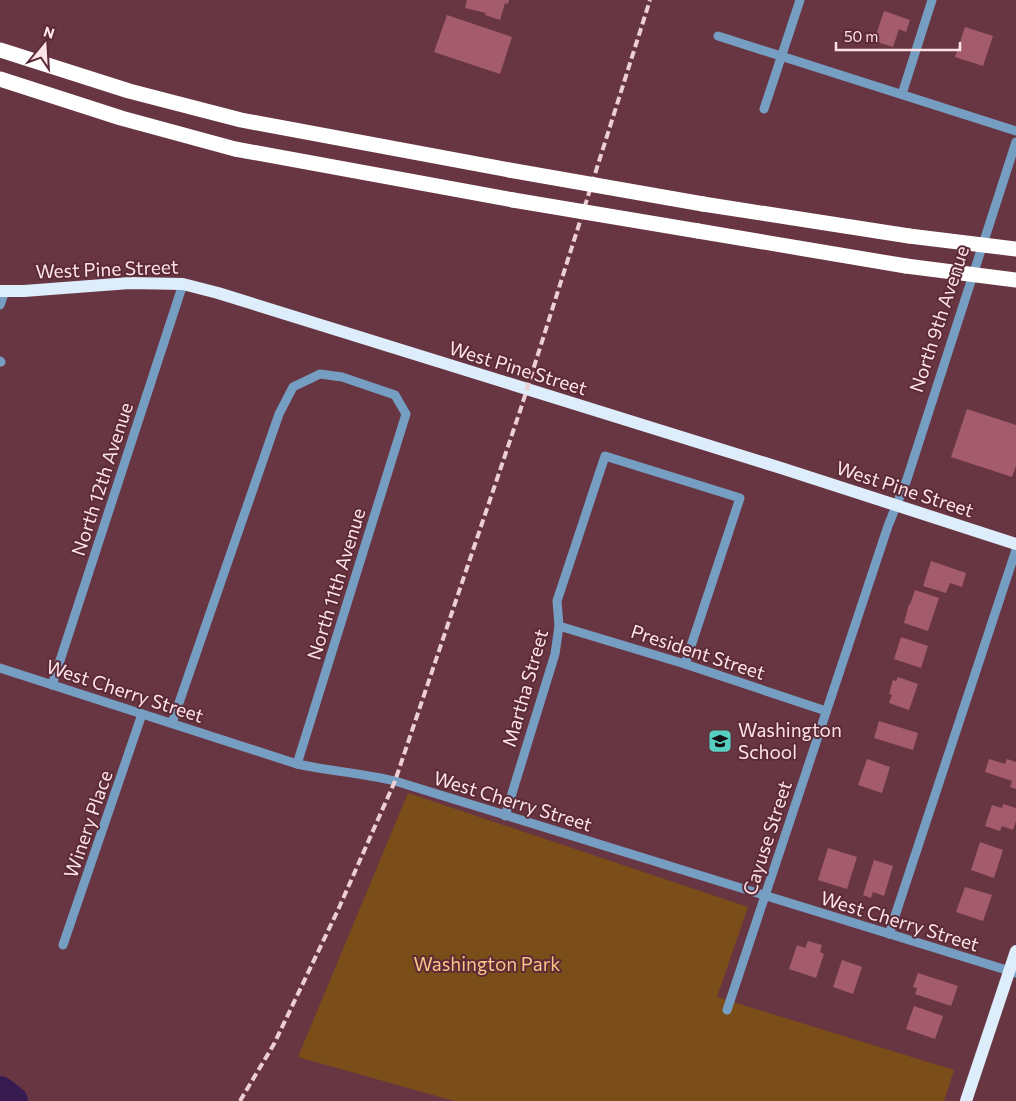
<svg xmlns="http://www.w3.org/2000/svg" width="1016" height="1101" font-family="Commissioner,sans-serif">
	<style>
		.green { fill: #7a4d19 }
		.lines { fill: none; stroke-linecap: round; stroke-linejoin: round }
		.river { stroke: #371b50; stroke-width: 30 }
		.building { fill: #a45c6c }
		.minor { stroke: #769ec3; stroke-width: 9 }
		.major { stroke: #ddedfb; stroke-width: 12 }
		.highway { stroke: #fff; stroke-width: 15 }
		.rail { stroke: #eccfd4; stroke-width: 4; stroke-dasharray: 8 4; stroke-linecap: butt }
		.highway-bridge { stroke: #fff; stroke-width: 15 }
		.labels { text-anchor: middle; stroke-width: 4; stroke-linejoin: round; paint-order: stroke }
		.street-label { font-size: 19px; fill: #fde3e7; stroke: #5c2b37 }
		.poi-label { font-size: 19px; fill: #fde3e7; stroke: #5c2b37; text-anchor: start }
		.park-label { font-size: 19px; fill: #fec388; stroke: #5c2b37 }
	</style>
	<rect width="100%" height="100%" fill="#683642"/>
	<path class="green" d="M408,793L748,907L717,997L954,1070L944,1101H454L298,1057Z"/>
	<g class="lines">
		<path class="river" d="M0,1091L13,1101"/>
	</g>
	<g class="building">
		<path d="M467,0H509L508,4L505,3L500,20L485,15L486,13L465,8Z"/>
		<path d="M884,11L910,20L906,32L899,29L893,47L874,41Z"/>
		<path d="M447,15L512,37L500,74L434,52Z"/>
		<path d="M965,27L993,36L983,66L955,57Z"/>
		<path d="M967,409L1016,425V466L1012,477L951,457Z"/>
		<path d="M931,561L966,573L962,587L950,583L946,593L923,586Z"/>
		<path d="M915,590L939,598L928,631L904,623L909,604L910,605Z"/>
		<path d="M901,637L928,646L921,668L894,659Z"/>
		<path d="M898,677L918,684L909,710L889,703L892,695L889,694L893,680L896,681Z"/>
		<path d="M879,721L918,733L913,750L874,738Z"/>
		<path d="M867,759L890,767L882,793L858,785Z"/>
		<path d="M989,759L1005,764L1007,759L1016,762V789L1010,787L1012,781L985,772Z"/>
		<path d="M1003,804L1016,808V821L1013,830L1002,826L1000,831L985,826L992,805L1002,808Z"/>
		<path d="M980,842L1003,850L994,878L971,870Z"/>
		<path d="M828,848L857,857L847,889L818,880Z"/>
		<path d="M874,860L893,866L884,896L873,892L871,898L863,895Z"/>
		<path d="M965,887L992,895L983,921L956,912Z"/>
		<path d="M808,941L822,945L820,952L824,954L816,978L789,969L797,945L805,948Z"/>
		<path d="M842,960L862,967L853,994L833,987Z"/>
		<path d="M918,973L958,986L951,1006L915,994L917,988L913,987Z"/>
		<path d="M914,1006L943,1016L935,1039L906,1029Z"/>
	</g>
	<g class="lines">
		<g class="minor">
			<path d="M718,36L1016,131"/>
			<path d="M902,94L932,0"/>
			<path d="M764,109L800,0"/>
			<path d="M0,305L5,291"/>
			<path d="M0,361L1,362"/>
			<path d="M559,626L685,664L826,711"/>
			<path d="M0,668L297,764C329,771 362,773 395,781L1016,973"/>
			<path d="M52,685L183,284"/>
			<path d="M172,723L279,414L293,387L320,374L342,377L395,395L406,414L297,764"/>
			<path d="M505,816L555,654L559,626L557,601L605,456L740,498L685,664"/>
			<path d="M889,934L1016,550"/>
			<path d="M63,945L142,714"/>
			<path d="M727,1010L888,526L907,479L1016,142"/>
		</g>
		<g class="major">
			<path d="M0,291H24L130,283L183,284L218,293L781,468L1016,544"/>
			<path d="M966,1101L1016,951"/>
		</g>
		<g class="highway">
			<path d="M0,50L129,91L241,120L509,170"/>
			<path d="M0,79L121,118L235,149L513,200"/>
			<path d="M703,204L909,236"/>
			<path d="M698,231L906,266"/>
		</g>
		<path class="rail" d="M240,1101L274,1044L338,910L395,781L521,408L650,0"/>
		<g class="highway-bridge">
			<path d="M509,170L703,204"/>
			<path d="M513,200L698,231"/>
			<path d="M909,236L1016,249"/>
			<path d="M906,266L1016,280"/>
		</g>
	</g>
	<defs>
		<g id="school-square" transform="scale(1.25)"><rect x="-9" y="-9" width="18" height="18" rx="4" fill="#57cec1" stroke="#5c2b37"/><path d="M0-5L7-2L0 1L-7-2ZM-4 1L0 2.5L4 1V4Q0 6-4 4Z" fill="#111"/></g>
	</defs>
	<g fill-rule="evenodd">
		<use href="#school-square" x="720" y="741"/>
	</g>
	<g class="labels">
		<g class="street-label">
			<text transform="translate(107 269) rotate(-2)" y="7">West Pine Street</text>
			<text transform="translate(939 319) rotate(-72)" y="7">North 9th Avenue</text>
			<text transform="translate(518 368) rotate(17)" y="7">West Pine Street</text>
			<text transform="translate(102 479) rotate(-72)" y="7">North 12th Avenue</text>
			<text transform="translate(905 489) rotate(18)" y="7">West Pine Street</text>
			<text transform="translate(336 584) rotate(-73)" y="7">North 11th Avenue</text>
			<text transform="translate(698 652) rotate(18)" y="7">President Street</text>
			<text transform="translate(525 688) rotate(-74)" y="7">Martha Street</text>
			<text transform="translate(125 691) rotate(18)" y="7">West Cherry Street</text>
			<text transform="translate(513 801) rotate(17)" y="7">West Cherry Street</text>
			<text transform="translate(88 824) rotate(-71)" y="7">Winery Place</text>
			<text transform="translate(767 838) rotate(-72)" y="7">Cayuse Street</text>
			<text transform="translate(900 921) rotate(17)" y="7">West Cherry Street</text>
		</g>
		<g class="poi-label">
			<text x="738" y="737">Washington<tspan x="738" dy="22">School</tspan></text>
		</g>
		<g class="park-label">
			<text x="487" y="971">Washington Park</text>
		</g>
	</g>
	<g transform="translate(45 45) rotate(18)" stroke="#5c2b37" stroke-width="4" paint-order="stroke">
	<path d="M0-4L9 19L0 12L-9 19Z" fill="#fde3e7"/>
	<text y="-8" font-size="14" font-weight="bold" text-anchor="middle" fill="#fde3e7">N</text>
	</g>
	<path d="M836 42v8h124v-8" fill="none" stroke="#fde3e7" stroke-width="2.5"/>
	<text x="844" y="42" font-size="15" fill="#fde3e7" stroke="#5c2b37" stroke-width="4" paint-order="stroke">50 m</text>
</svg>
